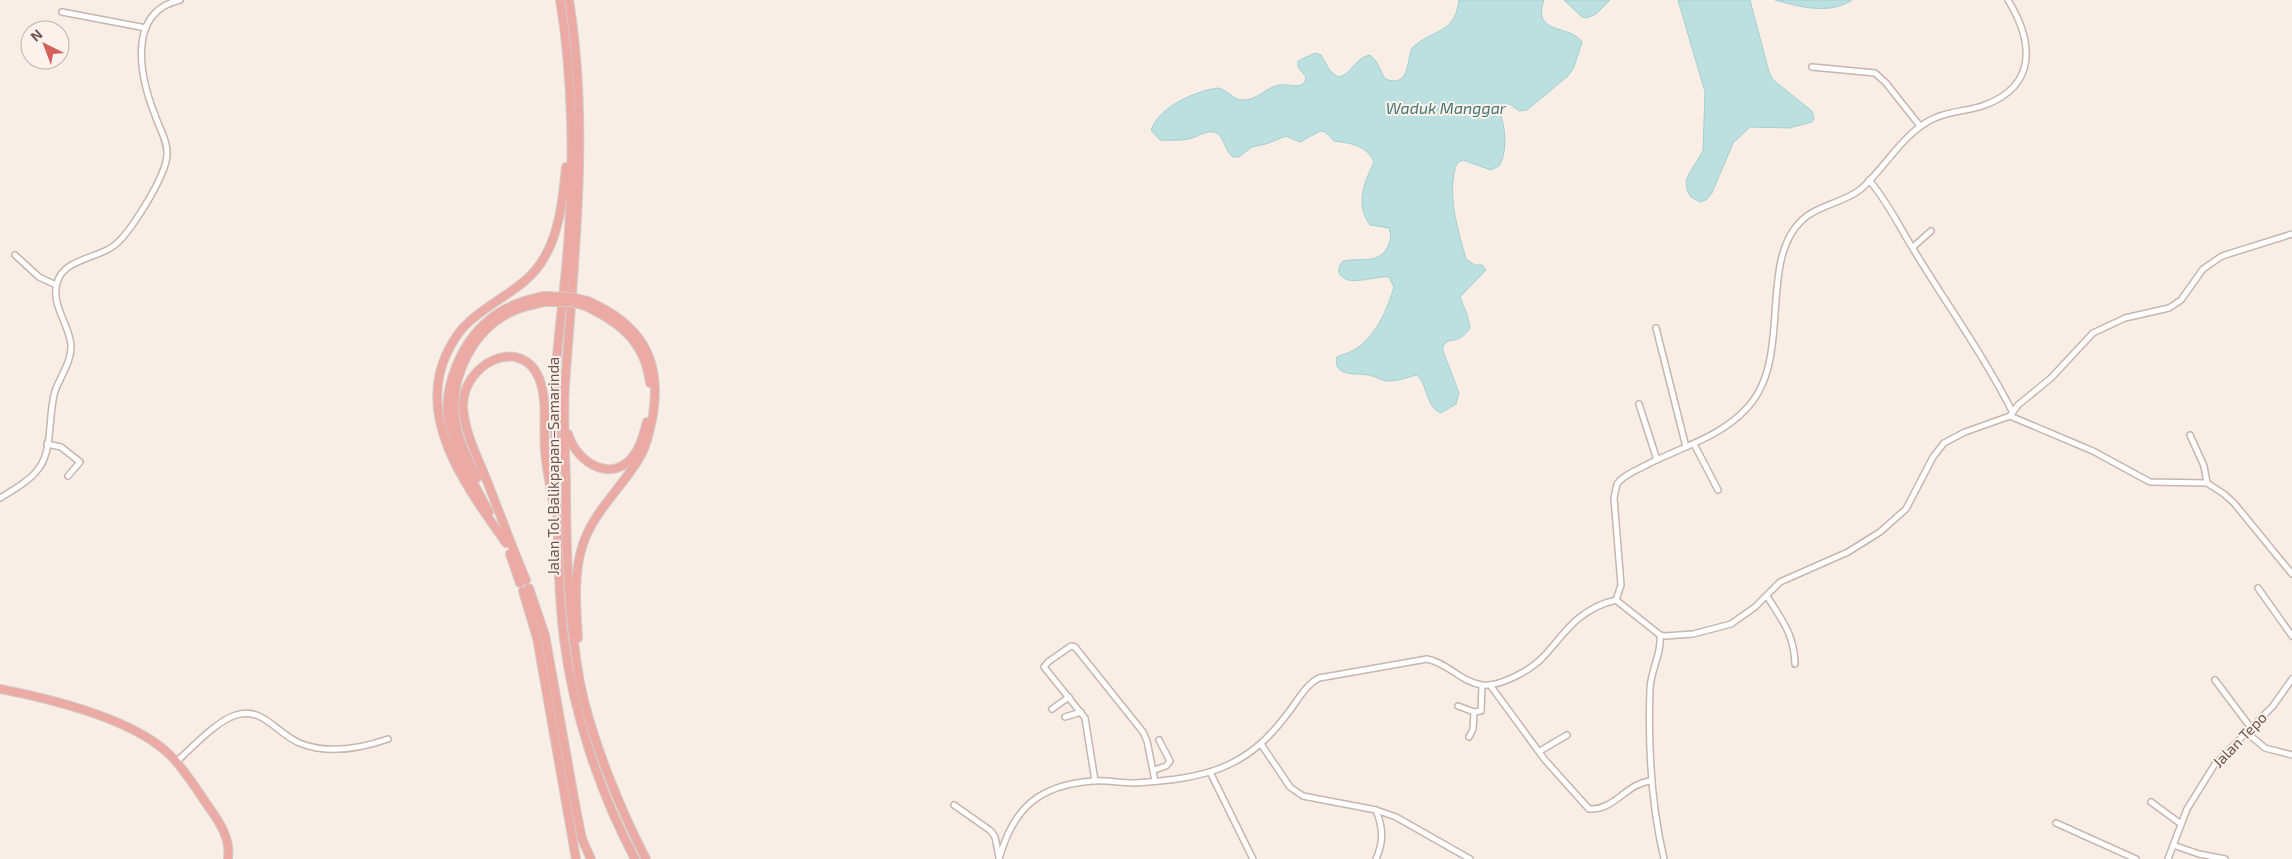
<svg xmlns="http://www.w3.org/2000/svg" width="2292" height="859" font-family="'Exo 2',sans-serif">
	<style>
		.water { fill: #bce0df; stroke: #a4d0d0 }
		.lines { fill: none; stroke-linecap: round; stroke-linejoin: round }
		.minor-casing { stroke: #c8b5ad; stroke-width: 8 }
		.highway-casing { stroke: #d4ccca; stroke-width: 10 }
		.minor { stroke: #fff; stroke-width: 5 }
		.highway { stroke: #ebaba4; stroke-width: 8 }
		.highway-bridge-casing { stroke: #d4ccca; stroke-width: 10; stroke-linecap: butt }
		.highway-bridge { stroke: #ebaba4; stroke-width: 8 }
		.labels { text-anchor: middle; stroke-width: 4; stroke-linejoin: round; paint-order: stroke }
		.street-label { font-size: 15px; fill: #6e544e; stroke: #fcf2eb }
		.water-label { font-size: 16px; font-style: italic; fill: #477878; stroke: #fcf2eb }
	</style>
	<rect width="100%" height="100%" fill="#f9eee5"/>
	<g class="water">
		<path d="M1459,0H1544C1531,35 1570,24 1582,42L1574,67L1568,76L1527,110L1519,111L1510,104L1504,105C1498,114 1503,120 1504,129C1506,140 1505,157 1499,166L1491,170L1463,160L1457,163C1446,193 1458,230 1466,259L1475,265H1482L1486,270L1460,297L1467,314L1470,328C1464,337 1459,340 1448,341L1443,346V351L1459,393L1456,404L1441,413C1426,408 1428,385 1417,375C1408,377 1399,381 1390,381C1383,382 1376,376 1368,375C1357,373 1332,377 1337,357C1342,354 1347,354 1352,351C1375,339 1387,310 1394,287L1389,277C1376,275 1345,289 1339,272C1338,268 1340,265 1343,261C1361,257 1380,266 1389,244C1391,239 1391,234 1389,228L1370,225C1355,204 1364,183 1374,162C1367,145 1349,143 1334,141L1325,132L1320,131L1300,142L1286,136L1266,144L1252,147L1239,157H1233C1225,151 1225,140 1218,134C1209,127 1197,138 1188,139C1179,141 1169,140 1160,140L1151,130C1159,107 1195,91 1218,88C1228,90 1233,100 1243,100C1256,101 1267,87 1279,85C1288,83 1304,92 1306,77L1298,67V61L1315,53L1321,55L1330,71L1338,77C1352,75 1355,57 1370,55L1376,61L1385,79C1410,88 1406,63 1412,48C1433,28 1455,35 1459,0Z"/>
		<path d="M1564,0H1610L1596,14L1587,18L1582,17Z"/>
		<path d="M1678,0H1750L1769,72L1773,80L1812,111L1814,118L1812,122L1789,128L1750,127L1733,143L1712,193L1706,200L1700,202L1691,197L1687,190L1686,181L1689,174L1703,151L1705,92Z"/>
		<path d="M1775,0H1852C1830,15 1799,7 1775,0Z"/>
	</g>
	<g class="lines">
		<g class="minor-casing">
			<g id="minor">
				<path d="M62,12L146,28"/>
				<path d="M1812,67L1875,73L1886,83L1920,126"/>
				<path d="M1869,180C1887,201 1898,224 1912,247C1945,302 1983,354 2012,411"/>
				<path d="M1913,247L1931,231"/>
				<path d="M15,255L39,277L56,285"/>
				<path d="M1656,328L1686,447"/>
				<path d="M1639,404L1657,460"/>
				<path d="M2010,416L2093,451L2150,482L2207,483L2224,494L2234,503L2292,574"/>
				<path d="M2190,435L2204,466L2207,483"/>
				<path d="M47,444L61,447L80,462L68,476"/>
				<path d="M1694,444L1718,490"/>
				<path d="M0,498C13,490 30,481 39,468C53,450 48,414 55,391C60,377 72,361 71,345C69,323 49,303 58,280C65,260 96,258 112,247C129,236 166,176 167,155C168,141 159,128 155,115C140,77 126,12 180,0"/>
				<path d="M2258,588L2292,636"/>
				<path d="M1767,596C1782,621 1794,633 1795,664"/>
				<path d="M1616,600L1660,635L1665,636L1693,634L1731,624L1755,607L1780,582L1848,552L1880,532L1906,509L1933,457L1944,443L1965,432L2010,416L2018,405L2051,378L2093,333L2125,318L2169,308L2181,300L2203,269L2222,256L2292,234"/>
				<path d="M1616,600L1621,585L1614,498L1617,484C1624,474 1638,470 1648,464C1682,447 1720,437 1746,409C1796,358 1754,256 1807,216C1823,204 1845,202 1861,189C1884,169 1900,138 1927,122C1944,111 1966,112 1985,105C2038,85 2033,41 2008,0"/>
				<path d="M1660,635C1662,653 1651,670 1650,688C1648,744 1651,804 1664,859"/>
				<path d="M2215,680L2251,728"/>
				<path d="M1490,685L1545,760L1589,809C1616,810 1626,783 1651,781"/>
				<path d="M1458,706L1474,712L1481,711L1482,685"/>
				<path d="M1052,709L1069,697"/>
				<path d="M1065,717L1081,712"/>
				<path d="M2246,732L2265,748L2292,755"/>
				<path d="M1469,737L1473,729L1474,712"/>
				<path d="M1261,744L1290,787L1303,796L1376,810L1396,817L1470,859"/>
				<path d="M1540,751L1567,735"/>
				<path d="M176,762C192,748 216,721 236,715C264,706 278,736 302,744C329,754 362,748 388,739"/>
				<path d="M1154,770L1166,766L1170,761L1159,740"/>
				<path d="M1210,772L1253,859"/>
				<path d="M1095,781L1085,718L1044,667L1048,662L1071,646L1075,647L1143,732L1147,741L1155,781"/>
				<path d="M2151,802L2181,824"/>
				<path d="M954,805L991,831L995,837L999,857"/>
				<path d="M1376,810C1383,828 1384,841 1376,859"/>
				<path d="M2056,823L2136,859"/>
				<path d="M2173,845L2199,854L2225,859"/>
				<path d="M999,859C1013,808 1039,785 1093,781C1106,780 1120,783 1134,783C1165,781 1202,778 1230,764C1257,751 1274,732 1291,709C1299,698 1307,684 1319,678L1427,659C1448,663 1461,682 1482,685C1500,687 1531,670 1543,657C1555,645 1565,629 1579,618C1590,609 1603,603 1616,600"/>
				<path d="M2168,859L2187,809L2215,764L2273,706L2292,679"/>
			</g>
		</g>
		<g class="highway-casing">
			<g id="highway">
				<path d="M560,0C573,77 574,167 568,245C565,291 557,338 555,385C554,420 556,455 557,490C558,540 558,590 564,639C573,713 600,793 635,859"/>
				<path d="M569,0C590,128 574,257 565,385C563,417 565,450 566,482C566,549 568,616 580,683C591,738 620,809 646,859"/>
				<path d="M585,306C621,323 645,342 650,383"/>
				<path d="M568,434C577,464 615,486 636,452C642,443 644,431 647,422"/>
				<path d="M477,478C468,459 457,439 455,417C450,377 473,330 511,312C521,307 532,305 544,302"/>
				<path d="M489,512C474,484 456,454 449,422C442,387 462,342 489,320C505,306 524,300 544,296"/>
				<path d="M506,543C469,490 416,422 446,355C452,342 459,330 470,321C494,299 528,287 544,258C560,231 563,197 566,167"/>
				<path d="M510,554L520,583"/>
				<path d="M526,580C512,547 500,514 487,481C478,458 464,432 463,406C463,363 521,335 539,378C548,400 543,427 545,450C546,467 550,485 553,502"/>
				<path d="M529,588L545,635L576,809L582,839L591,859"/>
				<path d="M523,591L537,638L576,859"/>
				<path d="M578,638C576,606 573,574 583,544C595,509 624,486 641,455C648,443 650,428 653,415C662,358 640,324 588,301"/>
				<path d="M0,689C51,699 132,718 170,755C184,769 195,787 206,803C218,820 231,837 228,859"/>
			</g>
		</g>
		<use href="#minor" class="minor"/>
		<use href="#highway" class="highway"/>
		<g class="highway-bridge-casing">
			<g id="highway-bridge">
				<path d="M544,296L571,297L588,301"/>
				<path d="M544,302H571L585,306"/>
			</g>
		</g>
		<use href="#highway-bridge" class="highway-bridge"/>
	</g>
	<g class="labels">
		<g class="street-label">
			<text transform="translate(554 466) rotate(-90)" y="5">Jalan Tol Balikpapan–Samarinda</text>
			<text transform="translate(2240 740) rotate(-46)" y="5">Jalan Tepo</text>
		</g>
		<g class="water-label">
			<text x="1446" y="114">Waduk Manggar</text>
		</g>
	</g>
	<g transform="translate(45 45) rotate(318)"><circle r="24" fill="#fcf2eb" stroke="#c3b3ac"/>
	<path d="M0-4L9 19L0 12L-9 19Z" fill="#d3615a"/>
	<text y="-8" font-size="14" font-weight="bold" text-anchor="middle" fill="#6e544e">N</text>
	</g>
</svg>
